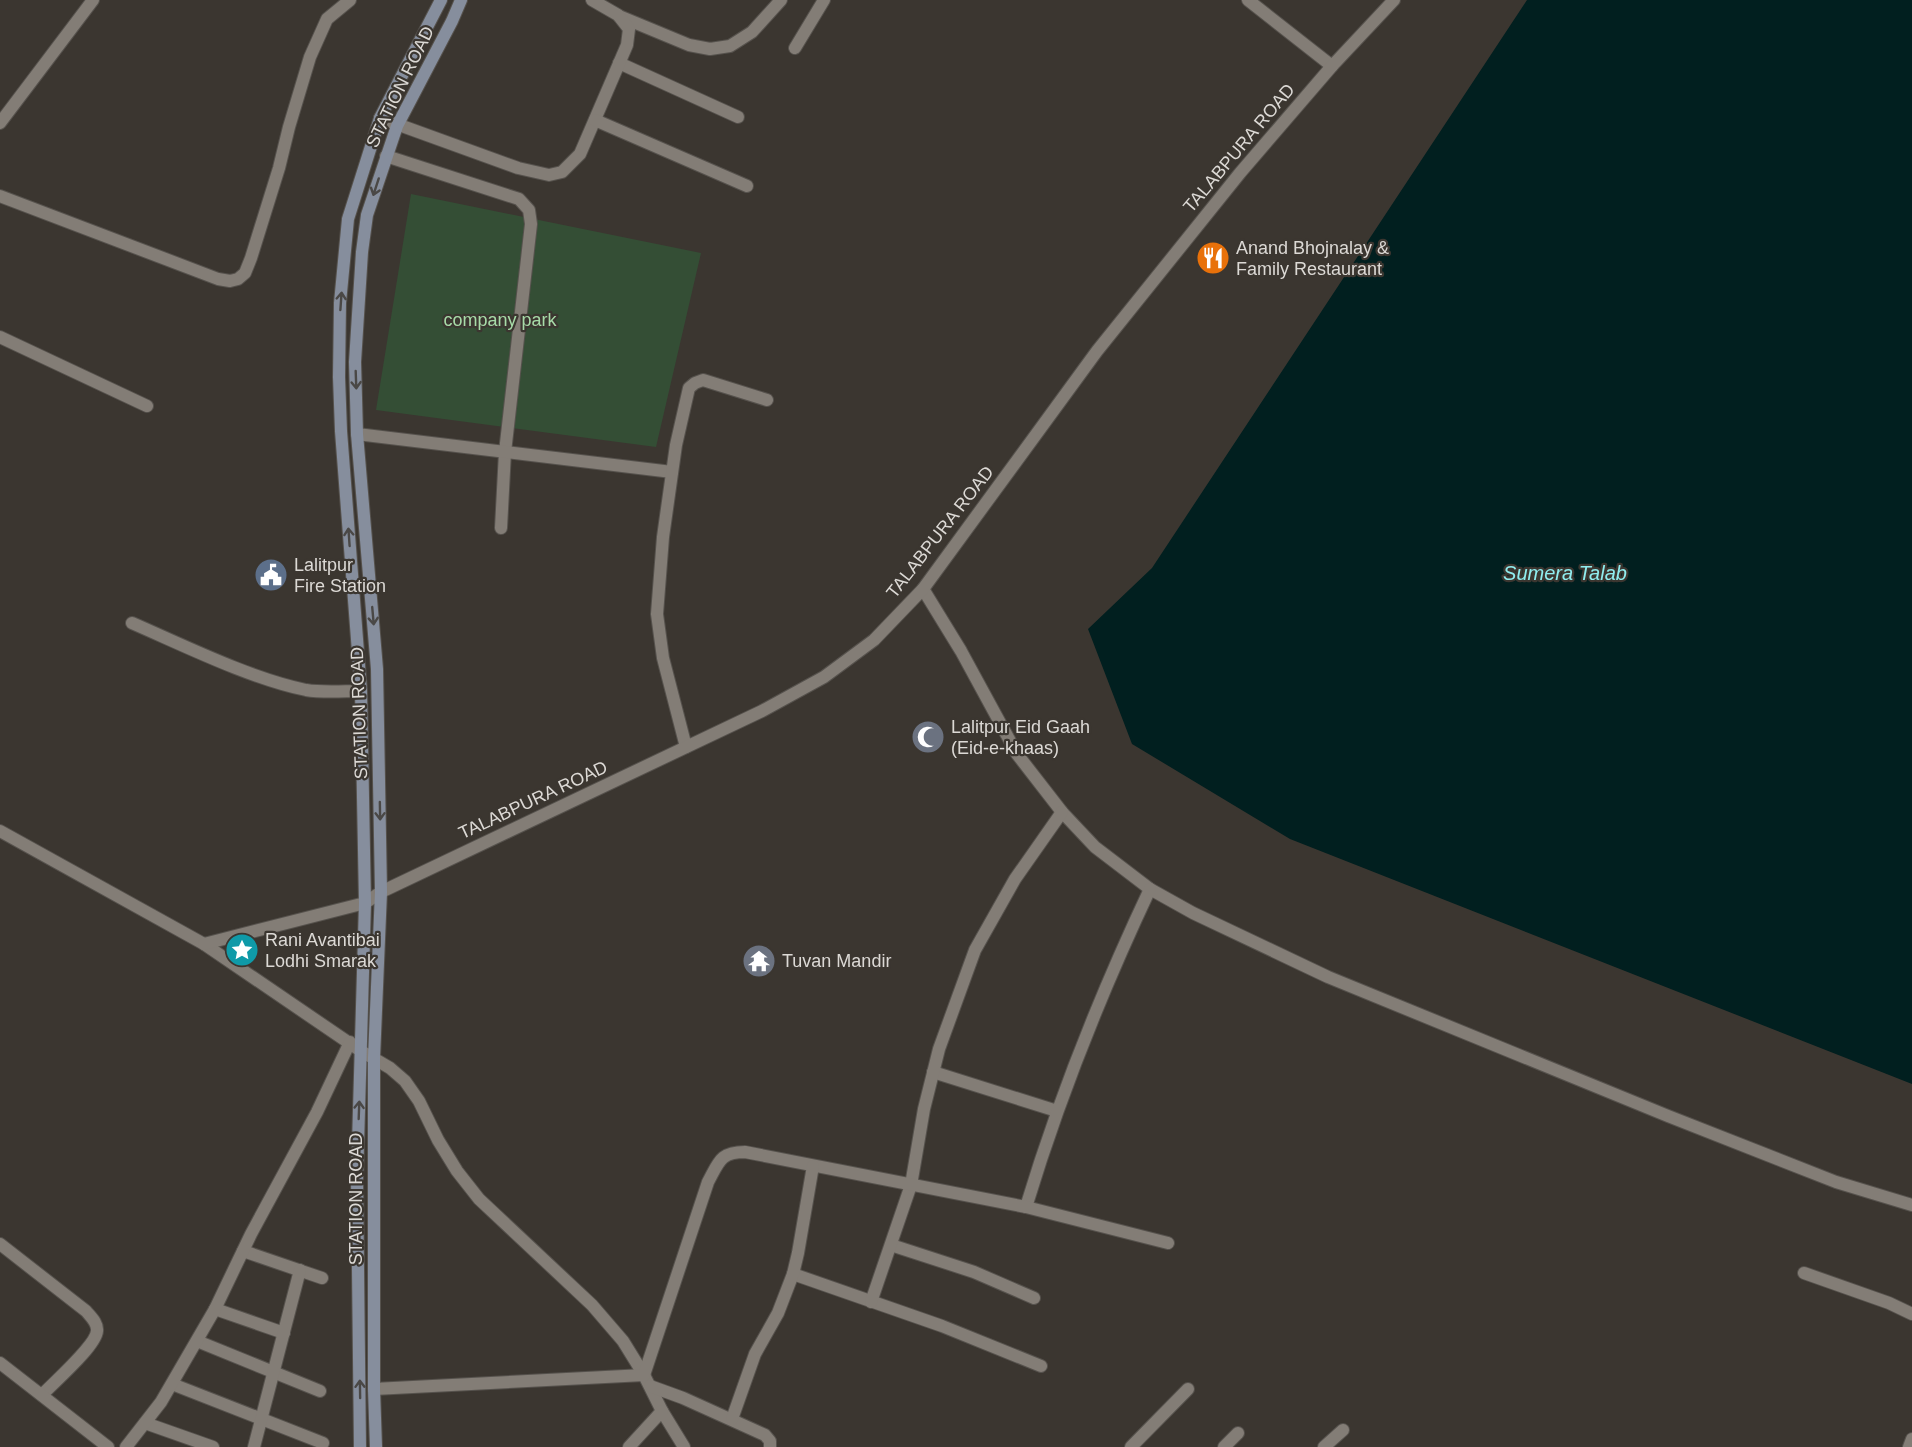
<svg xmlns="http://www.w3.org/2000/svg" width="1912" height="1447" font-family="Arial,sans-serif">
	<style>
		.green { fill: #344e35 }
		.water { fill: #011f1f }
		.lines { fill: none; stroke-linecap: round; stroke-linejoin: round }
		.street-casing { stroke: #56524d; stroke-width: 14 }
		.secondary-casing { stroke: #56524d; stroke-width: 14 }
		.street { stroke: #837d76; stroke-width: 12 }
		.secondary { stroke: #868e9d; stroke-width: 12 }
		.oneway { stroke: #4a4846 }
		.labels { text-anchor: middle; stroke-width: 4.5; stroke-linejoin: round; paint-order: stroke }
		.street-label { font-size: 18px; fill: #dcd9d5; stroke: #3b3630 }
		.poi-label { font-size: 18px; fill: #dcd9d5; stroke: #3b3630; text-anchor: start }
		.park-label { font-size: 18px; fill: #a7dba8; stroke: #3b3630 }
		.water-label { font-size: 20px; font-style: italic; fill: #90edef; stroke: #3b3630 }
	</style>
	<rect width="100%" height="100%" fill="#3b3630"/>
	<path class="green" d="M411,194L701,253L656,447L376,410Z"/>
	<path class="water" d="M1527,0H1912V1084L1290,839L1132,744L1088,629L1152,568Z"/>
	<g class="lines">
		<g class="street-casing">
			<g id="street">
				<path d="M1248,0L1332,66"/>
				<path d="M619,16L689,45L710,49L730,46L752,32L781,0"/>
				<path d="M795,48L824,0"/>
				<path d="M619,63L738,117"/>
				<path d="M380,118L518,168L549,175L562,172L580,154L627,45L629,29L618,15L592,0"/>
				<path d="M595,120L747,186"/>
				<path d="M0,123L93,0"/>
				<path d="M386,156L519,199L529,210L531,224L505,452L501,528"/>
				<path d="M0,196L218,279L230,281L238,279L245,273L251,258L279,168L289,127L310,57L327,19L350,0"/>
				<path d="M0,337L147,406"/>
				<path d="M357,434L672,472"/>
				<path d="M923,589L961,651L1017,754L1062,812L1095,847L1150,889L1193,913L1328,977L1668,1116L1836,1182L1912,1205"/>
				<path d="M132,623C185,646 249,678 306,690C323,693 344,691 361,691"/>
				<path d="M686,747L663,658L657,614L663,537L676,445L689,388L695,383L703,380L767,400"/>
				<path d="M0,831L204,944L361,1051L390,1068L405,1081L419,1101L438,1140L457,1171L479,1199L592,1305L623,1341L644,1375L662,1411L684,1447"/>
				<path d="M204,944L365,903L381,892L762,711L824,677L874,640L923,589L1097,351L1240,173L1332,66L1394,0"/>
				<path d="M933,1072L1057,1111"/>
				<path d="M1026,1207C1059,1098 1101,993 1150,889"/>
				<path d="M0,1244L86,1311C91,1317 98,1323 97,1331C96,1346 53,1383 42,1395"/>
				<path d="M891,1245L974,1272L1034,1298"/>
				<path d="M243,1251L322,1278"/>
				<path d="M1804,1273L1889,1303L1912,1314"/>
				<path d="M793,1274L942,1326L1041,1366"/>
				<path d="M871,1302L911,1185L924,1109L939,1049L975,950L1015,879L1062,812"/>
				<path d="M215,1309L284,1333"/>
				<path d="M197,1341L320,1391"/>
				<path d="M0,1363L108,1447"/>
				<path d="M172,1384L323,1443"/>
				<path d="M650,1386L683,1398L765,1435L770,1441V1447"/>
				<path d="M374,1389L644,1375L708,1182C719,1162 720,1152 745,1152L1026,1207L1168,1243"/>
				<path d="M732,1419L755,1354L778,1313L793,1274L798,1253L813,1166"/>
				<path d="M145,1423L213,1447"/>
				<path d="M126,1447L161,1402L215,1309L251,1234L317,1112L350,1042"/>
				<path d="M254,1447L300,1270"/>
				<path d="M629,1447L662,1411"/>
				<path d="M1131,1447L1188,1389"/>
				<path d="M1224,1447L1238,1433"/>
				<path d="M1324,1447L1343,1430"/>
				<path d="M1909,1447L1912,1439"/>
			</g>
		</g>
		<g class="secondary-casing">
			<g id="secondary">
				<path d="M360,1447L357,1179L365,903L361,691L341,431L339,377L340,303L348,219L380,118L441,0"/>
				<path d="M376,1447L374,1389V1058L381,892L377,669L357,434L355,362L362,252L367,215L397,126L452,21L461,0"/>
			</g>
		</g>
		<use href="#street" class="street"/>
		<use href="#secondary" class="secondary"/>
	</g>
	<defs><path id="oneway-shaft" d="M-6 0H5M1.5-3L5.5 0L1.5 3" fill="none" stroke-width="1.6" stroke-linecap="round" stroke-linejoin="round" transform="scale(1.5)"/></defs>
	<g class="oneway">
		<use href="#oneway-shaft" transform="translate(376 187) rotate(108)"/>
		<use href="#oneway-shaft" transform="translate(341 301) rotate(-86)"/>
		<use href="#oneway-shaft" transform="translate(356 380) rotate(88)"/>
		<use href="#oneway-shaft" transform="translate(349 537) rotate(-94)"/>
		<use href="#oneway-shaft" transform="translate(373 616) rotate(85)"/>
		<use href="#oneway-shaft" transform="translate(380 811) rotate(89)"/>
		<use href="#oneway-shaft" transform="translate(359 1110) rotate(-88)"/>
		<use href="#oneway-shaft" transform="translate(360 1389) rotate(-91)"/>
	</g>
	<defs>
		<g id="restaurant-disc" transform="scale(1.725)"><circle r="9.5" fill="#e8710a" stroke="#3b3630"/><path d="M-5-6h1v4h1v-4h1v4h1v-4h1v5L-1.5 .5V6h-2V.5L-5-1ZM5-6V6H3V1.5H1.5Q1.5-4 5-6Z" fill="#fff"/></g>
		<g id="civic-disc" transform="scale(1.725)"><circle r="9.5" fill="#5c6f8a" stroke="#3b3630"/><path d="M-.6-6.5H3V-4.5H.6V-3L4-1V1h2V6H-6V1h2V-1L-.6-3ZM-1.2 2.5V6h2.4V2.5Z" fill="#fff"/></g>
		<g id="mosque-disc" transform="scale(1.725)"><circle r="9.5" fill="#6b7280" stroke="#3b3630"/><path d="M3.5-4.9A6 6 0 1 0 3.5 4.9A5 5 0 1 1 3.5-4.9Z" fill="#fff"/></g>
		<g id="sight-disc" transform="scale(1.725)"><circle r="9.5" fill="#0f9aa8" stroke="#3b3630"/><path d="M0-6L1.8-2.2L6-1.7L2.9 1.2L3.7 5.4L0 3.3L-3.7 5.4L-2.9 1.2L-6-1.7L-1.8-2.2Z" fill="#fff"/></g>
		<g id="temple-disc" transform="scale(1.725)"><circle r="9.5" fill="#6b7280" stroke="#3b3630"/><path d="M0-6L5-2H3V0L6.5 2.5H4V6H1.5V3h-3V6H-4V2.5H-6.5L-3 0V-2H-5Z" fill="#fff"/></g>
	</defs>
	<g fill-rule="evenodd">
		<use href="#restaurant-disc" x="1213" y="258"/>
		<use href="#civic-disc" x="271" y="575"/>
		<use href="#mosque-disc" x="928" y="737"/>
		<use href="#sight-disc" x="242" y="950"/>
		<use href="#temple-disc" x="759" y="961"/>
	</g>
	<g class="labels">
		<g class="street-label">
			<text transform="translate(400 87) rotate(-64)" y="6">STATION ROAD</text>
			<text transform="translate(1239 148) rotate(-50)" y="6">TALABPURA ROAD</text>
			<text transform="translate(940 532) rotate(-52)" y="6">TALABPURA ROAD</text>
			<text transform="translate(359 713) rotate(-92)" y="6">STATION ROAD</text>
			<text transform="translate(533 800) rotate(-25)" y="6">TALABPURA ROAD</text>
			<text transform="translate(356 1199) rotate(-90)" y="6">STATION ROAD</text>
		</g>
		<g class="poi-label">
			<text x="1236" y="254">Anand Bhojnalay &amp;<tspan x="1236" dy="21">Family Restaurant</tspan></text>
			<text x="294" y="571">Lalitpur<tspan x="294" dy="21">Fire Station</tspan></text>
			<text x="951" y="733">Lalitpur Eid Gaah<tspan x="951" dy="21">(Eid-e-khaas)</tspan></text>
			<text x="265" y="946">Rani Avantibai<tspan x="265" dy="21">Lodhi Smarak</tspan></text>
			<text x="782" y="967">Tuvan Mandir</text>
		</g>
		<g class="park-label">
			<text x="500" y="326">company park</text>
		</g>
		<g class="water-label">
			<text x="1565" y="580">Sumera Talab</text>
		</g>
	</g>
</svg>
